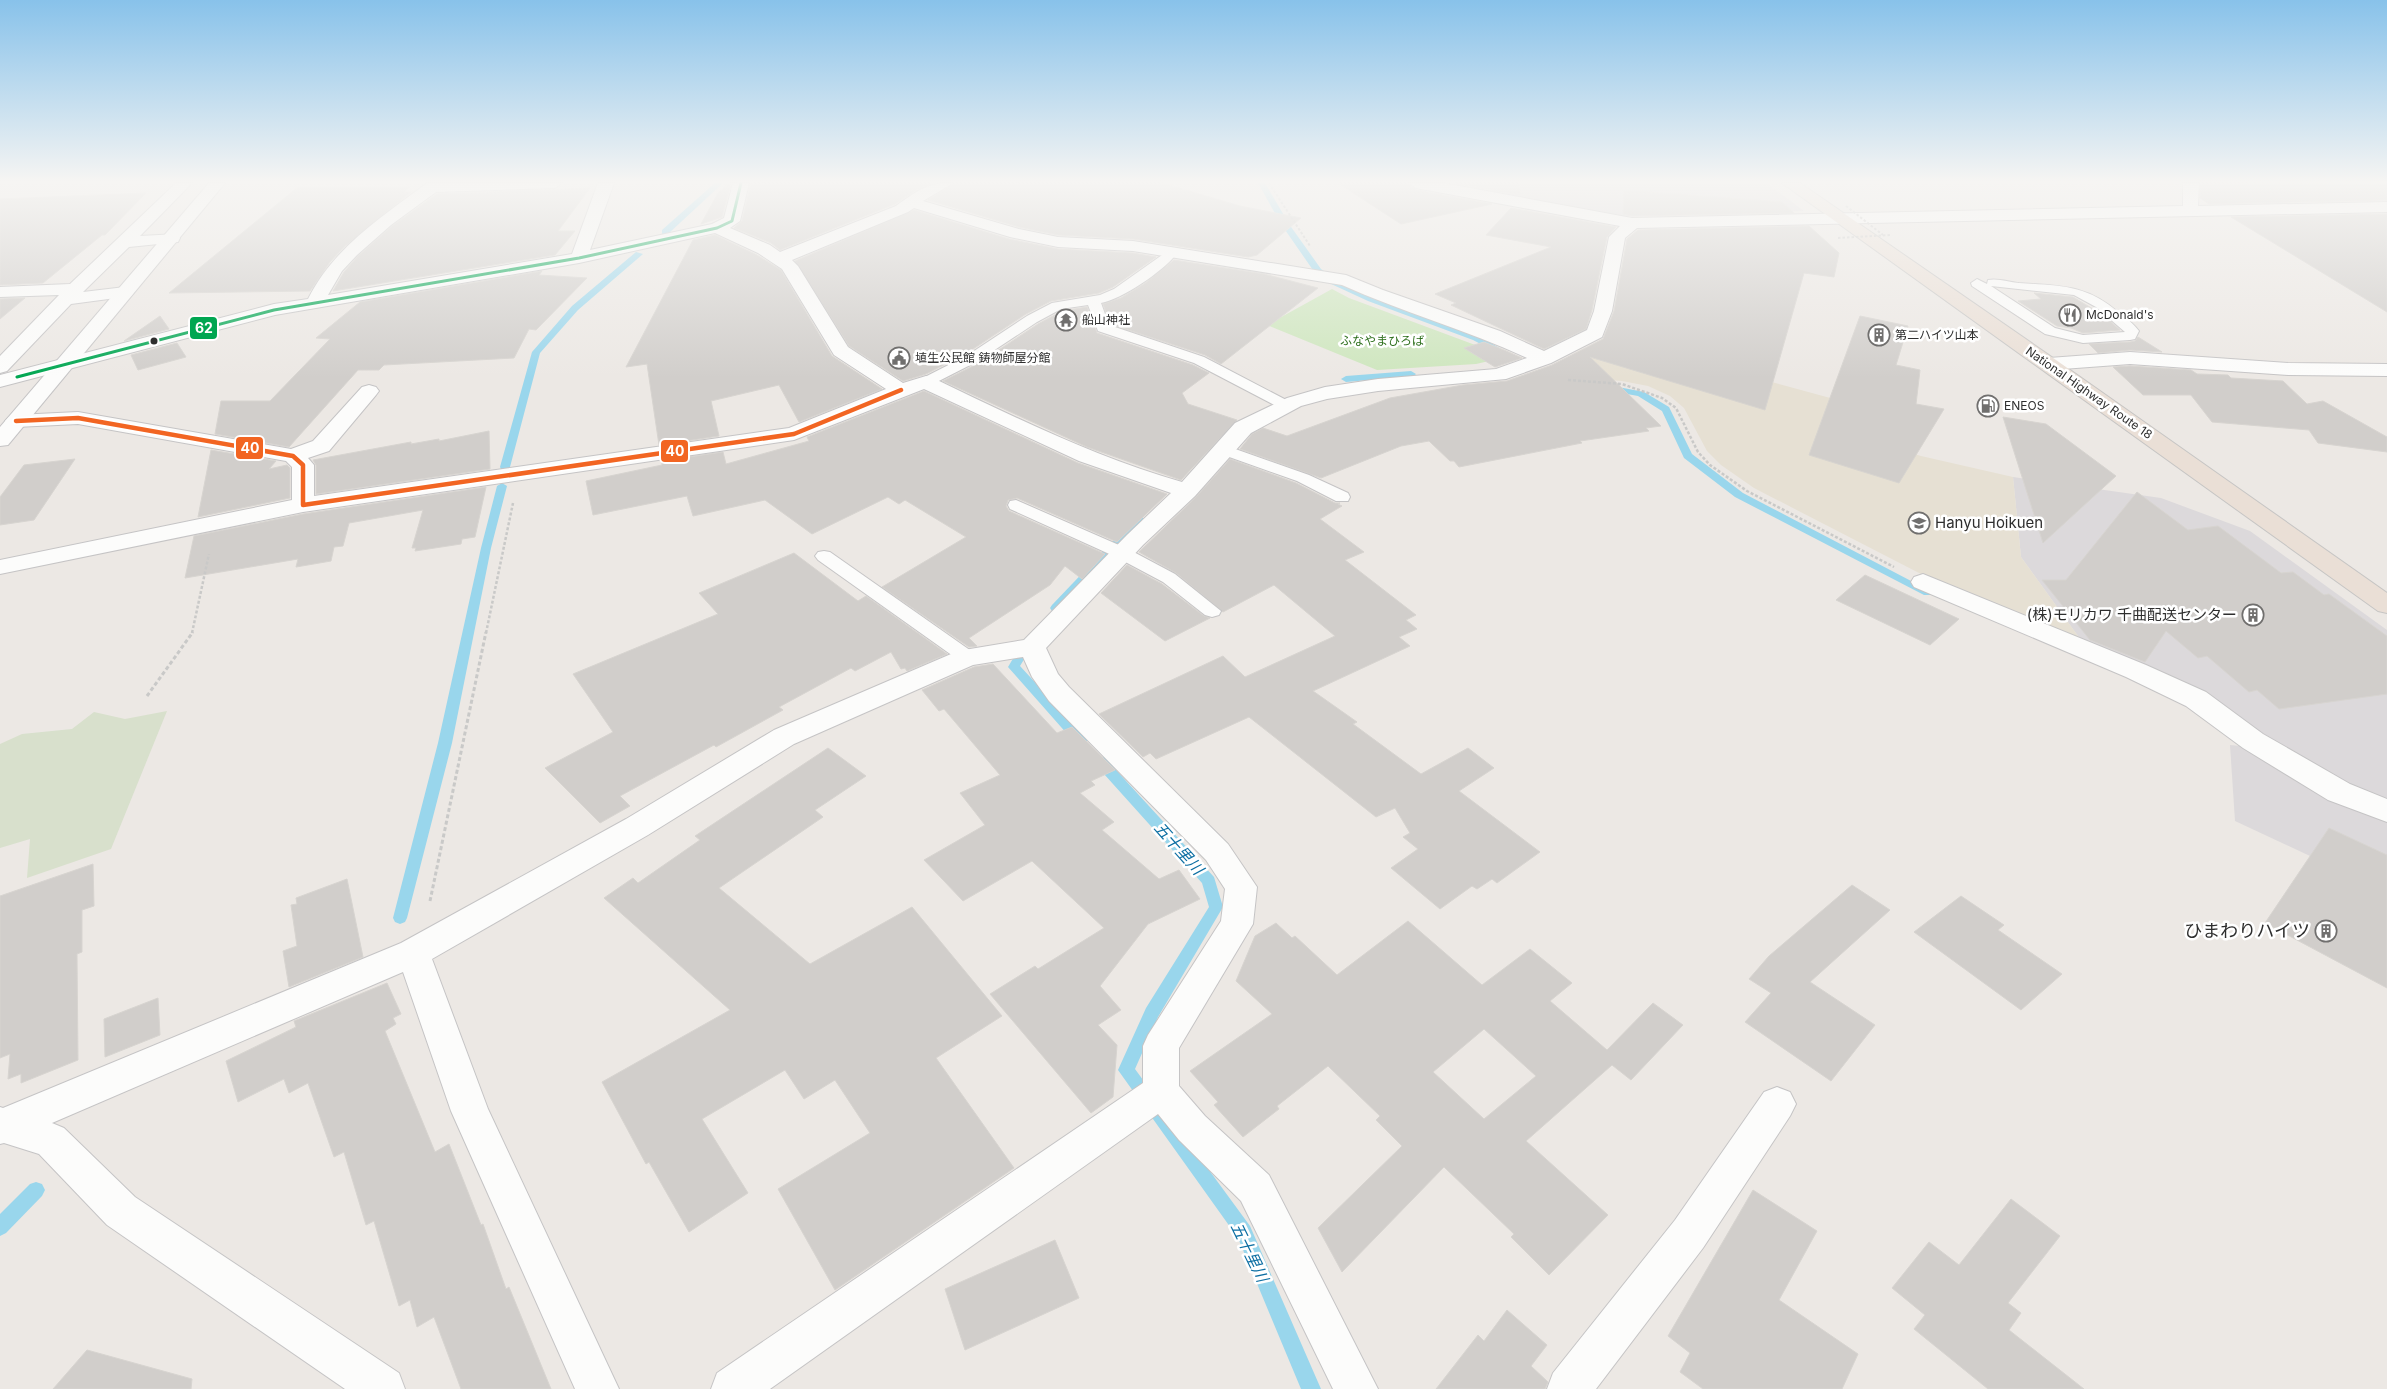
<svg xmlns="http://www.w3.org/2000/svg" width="2387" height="1389" font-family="Inter,'Noto Sans JP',sans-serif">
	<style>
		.industrial { fill: #dcd9db }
		.education { fill: #e6e0d3 }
		.green { fill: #cee6be }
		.cemetery { fill: #d8e0cc }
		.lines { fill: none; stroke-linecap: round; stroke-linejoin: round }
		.stream { fill: #99d6ec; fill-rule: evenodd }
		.building { fill: #d1cecb; stroke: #d7d4d0; fill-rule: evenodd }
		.lane-casing { stroke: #c5c4c5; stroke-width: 2 }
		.street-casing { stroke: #c5c4c5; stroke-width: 2 }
		.secondary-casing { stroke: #c5c4c5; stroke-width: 2 }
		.highway-casing { stroke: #c6c5c4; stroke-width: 2 }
		.path-far2 { stroke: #c9c9c8; stroke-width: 2; stroke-dasharray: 2.5 2; stroke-linecap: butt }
		.path-far1 { stroke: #c9c9c8; stroke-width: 2.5; stroke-dasharray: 3 2; stroke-linecap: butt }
		.path { stroke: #c9c9c8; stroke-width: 3; stroke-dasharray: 4 2.5; stroke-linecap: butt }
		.lane { fill: #fcfcfb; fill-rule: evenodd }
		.street { fill: #fcfcfb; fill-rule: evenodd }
		.secondary { fill: #fcfcfb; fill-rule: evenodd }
		.highway { fill: #eadfd6; fill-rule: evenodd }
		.path-bridge { stroke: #c9c9c8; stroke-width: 2; stroke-dasharray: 2.5 2; stroke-linecap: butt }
		.bus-1-casing { stroke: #fff; stroke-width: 5.5 }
		.bus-2-casing { stroke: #fff; stroke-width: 8 }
		.bus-1 { stroke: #00a651; stroke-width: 3 }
		.bus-2 { stroke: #f26522; stroke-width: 4.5 }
		.bus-dot { fill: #2e2e2e; stroke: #fff; stroke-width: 2 }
		.labels { text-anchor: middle; stroke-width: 5; stroke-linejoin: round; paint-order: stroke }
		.far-poi-label { font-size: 12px; fill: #2e2e2e; stroke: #fff; text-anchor: start }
		.far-park-label { font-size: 12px; fill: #2c6e1b; stroke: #fff }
		.far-street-label { font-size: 12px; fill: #2e2e2e; stroke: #fff }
		.poi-label { font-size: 15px; fill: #2e2e2e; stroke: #fff; text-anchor: start }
		.water-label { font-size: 16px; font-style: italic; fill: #0d6fa3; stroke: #fff }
		.near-poi-label { font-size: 18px; fill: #2e2e2e; stroke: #fff; text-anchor: end }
		.line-badge { stroke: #fff; stroke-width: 2 }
		.badge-label { font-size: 14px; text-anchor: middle; font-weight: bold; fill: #fff }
	</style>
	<rect width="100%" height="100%" fill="#ece8e4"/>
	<g class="industrial">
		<path d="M1439,183H1766L1804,211L1626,216Z"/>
		<path d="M2013,477L2161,498L2250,531L2387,630V798L2382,797L2381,800L2263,740L2218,703L2152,668L2138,666L2083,643L2021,557Z"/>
		<path d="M2230,745L2251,747L2387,820V892L2235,821Z"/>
	</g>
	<path class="education" d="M1607,337L1867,408L1861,438L1921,456L2013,477L2021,557L2083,643L1921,574L1754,488L1721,465L1707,451L1684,408L1670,396L1648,386L1622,381L1546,375Z"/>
	<path class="green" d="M1332,289L1349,298L1486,349L1489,361L1476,364L1377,370L1267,325Z"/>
	<path class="cemetery" d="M167,711L111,849L27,878L30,839L0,848V744L22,734L72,729L94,712L125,719Z"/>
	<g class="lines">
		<g class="stream">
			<path d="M715,183H723L668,234H662V230Z"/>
			<path d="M1258,183H1265L1289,224L1321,269L1335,279L1374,297L1479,336L1501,349L1494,351L1473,340L1368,301L1329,283L1315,273L1281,224Z"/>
			<path d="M636,252L643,254L578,310L540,353L510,467L509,469H501L500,467L532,352L572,306Z"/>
			<path d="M1411,371L1416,374L1414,376L1346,382L1341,379L1346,376Z"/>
			<path d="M1608,385L1644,392L1669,407L1692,454L1743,493L1934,593L1932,595H1924L1735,497L1684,458L1662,411L1638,396L1605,390L1603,388Z"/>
			<path d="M502,483L507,486L491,548L452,743L407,918L405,922L400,924L395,922L393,918L438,743L481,548L497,486Z"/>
			<path d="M1140,516L1145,519L1144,521L1060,611H1052L1050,608L1052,605L1136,517Z"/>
			<path d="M1028,639L1034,643L1020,666L1086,738L1087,741L1086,744H1076L1008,667L1024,640Z"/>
			<path d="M1100,756L1105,758L1214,877L1223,907L1158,1017L1135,1069L1250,1226L1321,1389H1301L1238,1238L1118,1070L1146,1008L1209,907L1202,883L1095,764L1093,761L1095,758Z"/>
			<path d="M36,1182L42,1184L45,1190L42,1196L6,1233L0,1236V1214L30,1184Z"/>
		</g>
	</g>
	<g class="building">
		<path d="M729,183H731L722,217L701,224L718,193Z"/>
		<path d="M751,183H932L916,190L895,204L780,250L771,243L734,228L742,221Z"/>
		<path d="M955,183H1162L1240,206L1301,218L1257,255L1248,257L1133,239L1058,235L1019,227L928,200Z"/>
		<path d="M1338,183H1407L1416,190L1492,204L1401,224Z"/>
		<path d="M1455,183H1519L1520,195Z"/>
		<path d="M2201,183L2387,184V200L2209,204L2200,198Z"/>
		<path d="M298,187H410L404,192H411L344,247L330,262L310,291L169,293Z"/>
		<path d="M590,188L558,231H575L555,255L333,291L344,272L358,256L392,226L437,194Z"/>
		<path d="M1624,190L1782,202L1794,213L1632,216L1623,214Z"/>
		<path d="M146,193L105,235H102L43,283L0,285V199Z"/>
		<path d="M1511,208L1616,227L1607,237L1592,310L1586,329L1544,349L1451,305L1456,303L1435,294L1551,247L1486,235Z"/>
		<path d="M914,210L1009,239L1058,249L1133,253L1156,257L1113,287L1099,293L1051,301L1026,314L967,353L926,374L903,381L849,346L795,261Z"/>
		<path d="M2387,214V312L2231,217Z"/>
		<path d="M1809,226L1839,253L1834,277L1804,273L1765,410L1590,357L1661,426L1646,428L1649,431L1580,441L1582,443L1459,467L1454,461H1450L1429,441L1401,446L1321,478L1240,449L1252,434L1263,428L1287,436L1390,398L1463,385L1507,381L1552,365L1603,339L1614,311L1627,239L1638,230Z"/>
		<path d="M715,235L757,255L781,270L832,356L882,389L799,422L779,385L711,401L719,436L659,445L647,364L626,367L693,240Z"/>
		<path d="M1174,260L1264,274L1318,288L1221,364L1205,355L1110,324L1103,304L1121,298L1144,284Z"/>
		<path d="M542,271L539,275L587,278L536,330L529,329L514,358L384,365L379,370H358L289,447L215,434L221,401H270L330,339L316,338L360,302Z"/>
		<path d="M2034,293L2073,297L2103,315L2120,330L2083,333L2071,328L2057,326L2018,301L2041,299Z"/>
		<path d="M25,298L0,319V299Z"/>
		<path d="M1087,307L1097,333L1193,365L1209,373L1182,393L1188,404L1237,420L1181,480L1087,447L943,381L979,363L1038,324L1062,311Z"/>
		<path d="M160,316L169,329L124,341Z"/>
		<path d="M1860,316L1908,326L1896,365L1920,370L1916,404L1944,409L1899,483L1809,455Z"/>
		<path d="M2138,337L2162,352L2130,350L2098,353L2089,344L2130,342L2135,341Z"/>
		<path d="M1484,342L1504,350L1522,358L1495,367L1464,348Z"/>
		<path d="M177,343L186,357L138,370L131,355Z"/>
		<path d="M2130,366L2191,370L2197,374L2228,375L2231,378L2283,381L2307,404L2323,401L2387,437V452L2318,443L2309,430L2212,422L2191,395H2143L2113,367Z"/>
		<path d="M924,391L1078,463L1167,494L1117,542L1017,498L1008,500L1006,506L1009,511L1105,554L1082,579L1065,566L1050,585L969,638L977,646L969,647L882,587L966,537L905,500L899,504L888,497L812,534L765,500L693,516L687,496L593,515L586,481L662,465V461L723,452L726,464L809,441L807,437Z"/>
		<path d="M2003,417L2046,424L2116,476L2043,543Z"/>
		<path d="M489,431L490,469L316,494V465L313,460L411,442V444L439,439V441Z"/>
		<path d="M211,450L276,461L269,469L287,465L290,468V498L198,517Z"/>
		<path d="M75,459L34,520L0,525V497L24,465Z"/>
		<path d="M1230,459L1296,483L1335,503H1340L1338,504L1342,506L1320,519L1364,552L1345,560L1416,615L1406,620L1417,629L1399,637L1410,646L1313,691L1357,722L1353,724L1421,774L1468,748L1494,768L1459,791L1540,852L1497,883L1492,879L1477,889L1472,886L1440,909L1391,868L1418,849L1403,837L1410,833L1395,808L1376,817L1249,717L1156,759L1150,753L1143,757L1099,714L1223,656L1245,677L1335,636L1274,585L1223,612L1176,573L1139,552L1196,497Z"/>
		<path d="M486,487L475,537L462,539L461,544L415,551L416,548H412L423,510L349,523L343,546L334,547L331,561L296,567L298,559L185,578L194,536L303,514Z"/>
		<path d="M2137,492L2188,530L2218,526L2281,573L2293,572L2324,595L2329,594L2387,636V694L2279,709L2257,690L2249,692L2207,656L2198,658L2166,631L2145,662L2090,640L2042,580H2066Z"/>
		<path d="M794,553L858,601L866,596L947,654L907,671L905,668L901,669L891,652L855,671L851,668L779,707L783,710L716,747L714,745L620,796L630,806L600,823L545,768L613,732L573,674L718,614L699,593Z"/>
		<path d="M1127,565L1162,584L1204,616L1210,618L1165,641L1101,593Z"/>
		<path d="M1865,575L1959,619L1930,645L1836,600Z"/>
		<path d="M993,664L1057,733L1072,727L1115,770L1091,781L1095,785L1080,793L1114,822L1102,830L1159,879L1179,870L1200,899L1148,924L1100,986L1121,1010L1098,1025L1117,1045L1113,1097L1091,1113L990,994L1035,966L1038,969L1104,928L1032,861L963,901L924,860L985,825L960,793L1000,775L944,709L939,711L922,690L974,667Z"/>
		<path d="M828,748L866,776L815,810L823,817L719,888L810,964L912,907L1002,1016L936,1058L1014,1168L835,1290L778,1189L870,1133L835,1080L804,1099L785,1070L702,1119L748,1193L689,1232L649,1162L646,1164L602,1082L730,1010L604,898L633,878L638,883L700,840L695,836Z"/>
		<path d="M2329,828L2387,855V988L2265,923Z"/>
		<path d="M93,864L94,906L82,910V952L77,954L78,1060L21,1083V1074L8,1079L10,1054L0,1058V896Z"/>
		<path d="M347,879L363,957L289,987L283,951L297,946L291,905L297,904L296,898Z"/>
		<path d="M1852,885L1890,910L1810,982L1875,1025L1831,1081L1745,1022L1771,993L1749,979L1769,956Z"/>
		<path d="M1961,896L2004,925L1998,930L2062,974L2021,1010L1914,932Z"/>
		<path d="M1408,921L1482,985L1530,949L1572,983L1550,1001L1607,1050L1653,1003L1683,1025L1631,1080L1612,1065L1526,1141L1608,1215L1549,1275L1511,1237L1514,1234L1444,1167L1342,1272L1318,1228L1402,1146L1376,1120L1380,1116L1328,1066L1277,1106L1279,1109L1243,1137L1214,1105L1218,1102L1190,1071L1272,1014L1236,981L1255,936L1276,923L1292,938L1295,936L1337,975ZM1484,1029L1536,1076L1484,1119L1433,1072Z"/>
		<path d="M387,983L401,1014L393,1018L396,1024L385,1031L435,1152L449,1144L481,1225L483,1224L506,1289L509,1287L551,1389H461L434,1317L417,1327L410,1300L399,1306L374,1221L366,1225L344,1152L334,1157L308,1083L289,1093L284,1079L238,1102L226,1061L296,1027L294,1021Z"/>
		<path d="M158,998L160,1035L105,1057L104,1019Z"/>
		<path d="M1753,1190L1817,1231L1779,1300L1858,1354L1842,1389H1703L1680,1372L1690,1353L1668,1336Z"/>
		<path d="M2011,1199L2060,1236L2008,1303L2021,1313L2009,1330L2084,1389H1988L1914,1329L1925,1315L1892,1288L1929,1242L1959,1265Z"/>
		<path d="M1055,1240L1079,1298L965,1350L945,1289Z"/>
		<path d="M1507,1310L1547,1345L1531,1366L1548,1382L1545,1389H1436L1478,1335L1484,1341Z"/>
		<path d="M87,1350L192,1379L191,1389H53Z"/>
	</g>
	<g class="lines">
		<g class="lane-casing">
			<g id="lane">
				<path d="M1172,248L1178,252C1165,270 1123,299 1101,303L1109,325L1204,357L1292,403L1295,406L1292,409H1282L1194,363L1098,331L1088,305L1061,309L1037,322L978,361L931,385L926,386L919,382L921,379L968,355L1027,316L1052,303L1100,295L1114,289Z"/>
				<path d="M1977,279L1987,284L1988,280C1998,278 2009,282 2019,283C2060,286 2086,284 2119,313C2126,318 2134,324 2139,331L2135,339L2130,340L2083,343L2045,334L1972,286L1971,283ZM1991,286L2074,295L2096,307L2125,332L2083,335L2055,328Z"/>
				<path d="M1224,445L1309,475L1348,493L1350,497L1348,501H1336L1297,481L1218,453L1216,450L1218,447Z"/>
				<path d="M1016,500L1128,549L1175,574L1221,611L1219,615L1212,617L1205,615L1163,582L1116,557L1010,509L1008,505L1010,501Z"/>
				<path d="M824,551L830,552L974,653L977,657L974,661L967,663L960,661L818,560L815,556L818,552Z"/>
			</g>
		</g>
		<g class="street-casing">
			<g id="street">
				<path d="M176,183H192L140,236L178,234L180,238L178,242L129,247L83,292L125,287L131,288L134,292L131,296L71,304L7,371L0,373V356L59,295L0,297V287L70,284Z"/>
				<path d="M427,183H562L555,188L436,192L391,225L357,255L342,271L328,295L572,254L598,183H614L590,250L712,224L724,218L733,183H749L740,221L730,228L770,245L780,252L896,206C918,190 927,183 953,183L923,201L1019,229L1058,237L1133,241L1346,275L1383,290L1500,331L1544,351L1587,330L1594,311L1609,237L1620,226L1416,188L1409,183H1443L1632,218L2183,206V183H2199L2198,206L2387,202V212L1637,228L1625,238L1612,311L1602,337L1551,363L1506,379L1378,391L1327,399L1301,406L1251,433L1195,496L1143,545L1046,648L1058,674L1069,687L1228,844L1257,887L1253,924L1179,1048V1086L1205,1116L1269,1175L1378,1389H1333L1241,1201L1179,1140L1158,1114L770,1389H711L717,1373L1143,1083V1046L1148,1035L1221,921L1225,889L1206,860L1049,701L1032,677L1023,657L973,665L794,744L648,835L432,959L488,1109L619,1389H575L451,1111L403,972L52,1123L64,1128L135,1197L399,1373L405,1389H345L107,1225L39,1154L4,1143L0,1144V1107L3,1108L401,943L626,819L774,730L958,651L1024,640L1127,535L1171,493L1079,461L924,389L794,440L303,512L0,574V560L292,500V467L286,461L78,424L16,427L9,425L5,421L9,417L16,415L78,412L291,449L313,441L362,387L369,385L376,387L379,391L376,395L329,451L308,458L314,465V496L789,428L886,389L834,355L782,269L758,253L715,233L579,263L275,315L0,387V375L274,304L308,299C334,247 382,217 427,183ZM914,208L1010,237L1058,247L1133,251L1342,285C1402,312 1467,330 1527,358L1496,369L1378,379L1325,387L1287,398L1235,423L1182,482C1095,457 1014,417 933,378L926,376L903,383L848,347L798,266L792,260L908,212Z"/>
				<path d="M2130,352L2288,363L2387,364V376L2288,375L2130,364L2049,370L2042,368L2039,364L2042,360L2049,358Z"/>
				<path d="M1923,574L2146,665L2206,692L2263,734L2350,784L2387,799V822L2328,800L2243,748L2186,706L2126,677L1914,587L1911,582L1914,577Z"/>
				<path d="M1777,1087L1790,1092L1796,1104L1790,1116L1703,1248L1596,1389H1547L1553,1373L1675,1220L1764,1092Z"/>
			</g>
		</g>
		<g class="secondary-casing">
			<path id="secondary" d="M209,183H225L8,445L0,446V427Z"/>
		</g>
		<g class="highway-casing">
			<path id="highway" d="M1782,183H1800L2056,360L2387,593V613L2378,611Z"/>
		</g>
		<path class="path-far2" d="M1269,183L1310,246"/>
		<g class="path-far1">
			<path d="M1568,380L1622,384L1662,398L1676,408L1698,452L1710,465L1747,491L1894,567"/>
			<path d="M192,633L209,554"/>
			<path d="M486,633L513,503"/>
		</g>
		<g class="path">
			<path d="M147,696L193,632"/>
			<path d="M430,901L486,632"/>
		</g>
		<use href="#lane" class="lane"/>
		<use href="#street" class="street"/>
		<use href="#secondary" class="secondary"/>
		<use href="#highway" class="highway"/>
		<g class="path-bridge">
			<path d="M1846,206L1883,235"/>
			<path d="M1838,238L1891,235"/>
		</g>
		<g class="bus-1-casing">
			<path id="bus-1" d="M17,377L274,310L579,258L717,228L732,221L741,183"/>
		</g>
		<g class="bus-2-casing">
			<path id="bus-2" d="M16,421L78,418L293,456L303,465V505L794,434L901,390"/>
		</g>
		<use href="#bus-1" class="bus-1"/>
		<use href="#bus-2" class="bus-2"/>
	</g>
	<linearGradient id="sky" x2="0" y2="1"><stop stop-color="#88c2ea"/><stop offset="0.48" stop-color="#f6f5f3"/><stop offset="1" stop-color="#f6f5f3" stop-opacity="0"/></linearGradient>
	<rect width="2387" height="378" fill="url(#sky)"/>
	<defs>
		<g id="restaurant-ring" transform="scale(1.125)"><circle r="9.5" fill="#fff" stroke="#706f6e" stroke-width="1.5"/><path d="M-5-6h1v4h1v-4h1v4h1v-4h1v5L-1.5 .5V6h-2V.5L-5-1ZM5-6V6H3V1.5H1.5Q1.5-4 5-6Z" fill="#706f6e"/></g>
		<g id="temple-ring" transform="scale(1.125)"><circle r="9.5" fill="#fff" stroke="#706f6e" stroke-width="1.5"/><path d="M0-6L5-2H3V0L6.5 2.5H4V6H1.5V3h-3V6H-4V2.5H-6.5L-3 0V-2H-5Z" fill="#706f6e"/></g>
		<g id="building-ring" transform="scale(1.125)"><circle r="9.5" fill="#fff" stroke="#706f6e" stroke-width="1.5"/><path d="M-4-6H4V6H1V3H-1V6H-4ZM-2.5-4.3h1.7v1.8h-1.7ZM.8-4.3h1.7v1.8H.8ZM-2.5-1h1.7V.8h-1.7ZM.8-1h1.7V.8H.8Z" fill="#706f6e"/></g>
		<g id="civic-ring" transform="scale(1.125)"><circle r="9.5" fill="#fff" stroke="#706f6e" stroke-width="1.5"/><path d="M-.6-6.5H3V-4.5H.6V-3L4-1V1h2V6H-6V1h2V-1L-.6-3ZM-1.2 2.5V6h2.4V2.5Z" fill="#706f6e"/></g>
		<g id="fuel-ring" transform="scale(1.125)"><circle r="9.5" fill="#fff" stroke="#706f6e" stroke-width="1.5"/><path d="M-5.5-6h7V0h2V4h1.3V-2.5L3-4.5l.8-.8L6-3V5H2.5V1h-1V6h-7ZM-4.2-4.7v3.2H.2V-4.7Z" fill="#706f6e"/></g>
		<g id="school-ring" transform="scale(1.125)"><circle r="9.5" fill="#fff" stroke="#706f6e" stroke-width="1.5"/><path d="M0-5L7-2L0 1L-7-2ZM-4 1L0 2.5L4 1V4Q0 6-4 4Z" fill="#706f6e"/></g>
	</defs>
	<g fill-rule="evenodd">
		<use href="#restaurant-ring" x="2070" y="315"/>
		<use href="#temple-ring" x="1066" y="320"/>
		<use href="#building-ring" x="1879" y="335"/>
		<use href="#civic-ring" x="899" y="358"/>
		<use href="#fuel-ring" x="1988" y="406"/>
		<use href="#school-ring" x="1919" y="523"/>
		<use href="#building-ring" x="2253" y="615"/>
		<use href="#building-ring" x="2326" y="931"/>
	</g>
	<circle class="bus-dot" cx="154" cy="341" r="4.5"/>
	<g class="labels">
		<g class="far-poi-label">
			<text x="2086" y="319">McDonald's</text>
			<text x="1082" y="324">船山神社</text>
			<text x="1895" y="339">第二ハイツ山本</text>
			<text x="915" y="362">埴生公民館 鋳物師屋分館</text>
			<text x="2004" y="410">ENEOS</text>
		</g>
		<g class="far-park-label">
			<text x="1382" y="345">ふなやまひろば</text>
		</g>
		<g class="far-street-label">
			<text transform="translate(2089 393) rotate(35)" y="4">National Highway Route 18</text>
		</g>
		<g class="poi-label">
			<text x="1935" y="528">Hanyu Hoikuen</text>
			<text x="2237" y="620" text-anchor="end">(株)モリカワ 千曲配送センター</text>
		</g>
		<g class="water-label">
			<text transform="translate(1179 848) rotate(48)" y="6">五十里川</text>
			<text transform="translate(1250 1252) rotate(64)" y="6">五十里川</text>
		</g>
		<g class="near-poi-label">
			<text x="2310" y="937">ひまわりハイツ</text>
		</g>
	</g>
	<g class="line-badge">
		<rect x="189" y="316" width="29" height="24" rx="5" fill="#00a651"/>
		<rect x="235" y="436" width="29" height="24" rx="5" fill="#f26522"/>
		<rect x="660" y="439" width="29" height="24" rx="5" fill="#f26522"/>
	</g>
	<g class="badge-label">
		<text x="204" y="333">62</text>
		<text x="250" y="453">40</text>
		<text x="675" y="456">40</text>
	</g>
</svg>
